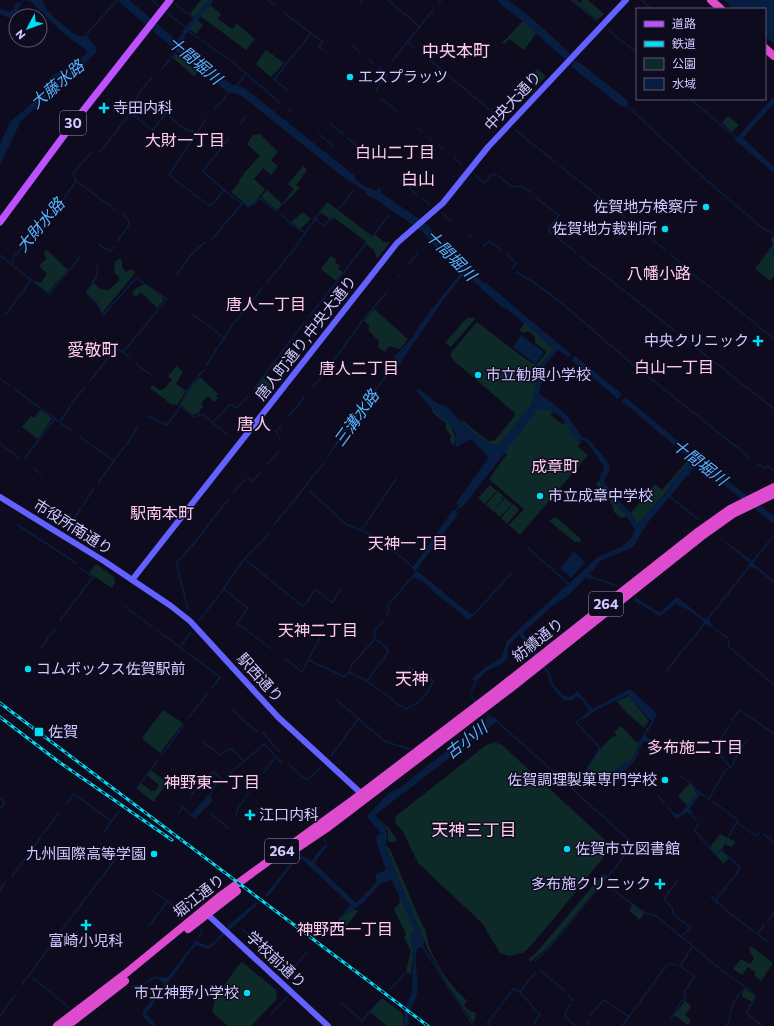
<svg xmlns="http://www.w3.org/2000/svg" width="774" height="1026" font-family="Commissioner,'Noto Sans JP',sans-serif">
	<style>
		.green { fill: #0e2a28 }
		.water { fill: #081e41 }
		.lines { fill: none; stroke-linecap: round; stroke-linejoin: round }
		.stream { stroke: #081e41; stroke-width: 1.5 }
		.canal { stroke: #081e41; stroke-width: 4.5 }
		.river { stroke: #081e41; stroke-width: 8 }
		.secondary { stroke: #6361ff; stroke-width: 6 }
		.primary { stroke: #bd51ff; stroke-width: 7 }
		.trunk { stroke: #de4bcf; stroke-width: 8 }
		.rail-casing { stroke: #00def5; stroke-width: 3 }
		.rail { stroke: #0f0b1f; stroke-width: 1.5; stroke-dasharray: 4.5; stroke-linecap: butt }
		.poi-dot { fill: #00def5; stroke: #0f0b1f; stroke-width: 1.5 }
		.labels { text-anchor: middle; stroke-width: 3; stroke-linejoin: round; paint-order: stroke }
		.shield { fill: #0f0b1f; stroke: #9591bc; stroke-width: 1 }
		.shield-label { font-size: 14px; font-weight: bold; fill: #cfcaff }
		.poi-label { font-size: 15px; fill: #cfcaff; stroke: #0f0b1f; text-anchor: start }
		.street-label { font-size: 15px; fill: #cfcaff; stroke: #0f0b1f }
		.water-label { font-size: 16px; font-style: italic; fill: #58b3ff; stroke: #0f0b1f }
		.neighbourhood-label { font-size: 16px; fill: #ffcced; stroke: #0f0b1f }
		.quarter-label { font-size: 17px; fill: #ffcced; stroke: #0f0b1f }
	</style>
	<rect width="100%" height="100%" fill="#0f0b1f"/>
	<g class="green">
		<path d="M201,0H209L194,17L190,14Z"/>
		<path d="M571,0H577L580,3L582,0H588L604,14L596,21Z"/>
		<path d="M209,4L221,14L218,19L232,29L237,24L255,39L246,50L199,15Z"/>
		<path d="M196,19L203,25L196,34L189,29Z"/>
		<path d="M524,20L537,32L524,50L509,39L504,44L502,43Z"/>
		<path d="M266,50L284,63L271,77L256,64Z"/>
		<path d="M176,54L198,72L194,76L173,58Z"/>
		<path d="M537,69L546,76L538,85L534,86L527,80Z"/>
		<path d="M728,116L739,125L732,132L722,123Z"/>
		<path d="M260,134L278,152L271,160L278,166L271,175L263,168L254,179L265,189L254,203L248,206L231,192L240,182L239,180L244,175L243,174L260,156L247,144L253,135Z"/>
		<path d="M303,166L307,170L296,185L300,188L277,210L261,197L267,190L282,204L294,189L288,184Z"/>
		<path d="M327,202L372,236L374,234L384,242H390L377,259L374,250L366,244L367,242L334,218L331,220L320,212Z"/>
		<path d="M303,212L311,219L300,229L291,222Z"/>
		<path d="M774,235V276L770,281L755,269L773,244L771,239Z"/>
		<path d="M45,251H48L68,270L48,292L32,280L41,283L47,274L39,266L47,258L44,255Z"/>
		<path d="M331,256L336,260L335,262L340,266L338,269L343,272L336,281L321,269Z"/>
		<path d="M118,259L122,260V267L126,272L132,269L135,273L102,313L97,302L86,293L94,283L100,289L109,290L119,281V277L114,272L115,262Z"/>
		<path d="M145,284L162,295L163,301L157,308L141,292L136,297L132,293L135,289Z"/>
		<path d="M374,309L408,339L400,349L389,346L385,352L378,348L379,341L368,330L370,326L364,321Z"/>
		<path d="M468,318H476L451,347L445,343L464,321Z"/>
		<path d="M477,322L524,358L536,365L546,353L545,350L535,343V337L529,331L524,333L519,331L525,323L554,349L539,367L533,400L530,407L501,442L498,445L489,444L461,422L463,421L488,441H494L514,417L515,413L453,360L450,354Z"/>
		<path d="M177,366L183,372L176,384L186,391L177,405L171,404L150,388L152,385L159,390L164,389L172,380L168,376Z"/>
		<path d="M200,377L218,394L216,396L218,398L215,402L207,396L201,404L203,406L199,412L193,415L180,404L191,387Z"/>
		<path d="M263,378L275,387L266,399L254,389Z"/>
		<path d="M538,408L554,411L550,414L562,424L567,423L577,441H581L578,447L588,455L520,535L509,525L524,509L489,479L507,454L504,453Z"/>
		<path d="M432,409L450,423L456,439L453,445L450,440L451,436L446,429V423L433,413Z"/>
		<path d="M40,410L52,418L38,439L22,427L31,416L34,418Z"/>
		<path d="M690,458L691,460L669,489L637,525L631,513L655,484L662,490Z"/>
		<path d="M599,480L605,492L626,514L625,518L620,517L614,512L612,504L596,484Z"/>
		<path d="M490,485L497,491L485,504L478,498Z"/>
		<path d="M498,491L504,497L493,511L486,505Z"/>
		<path d="M505,498L512,504L500,517L493,511Z"/>
		<path d="M513,504L519,510L507,524L501,518Z"/>
		<path d="M556,517L581,539L580,542H575L549,521Z"/>
		<path d="M96,564L114,577L115,583L112,588L89,573Z"/>
		<path d="M629,696L649,721L644,728C632,717 626,714 617,701Z"/>
		<path d="M163,710L183,723L160,753L143,739V737Z"/>
		<path d="M621,726L636,742L640,741L632,759L607,775L594,772L587,767L601,748L613,736L614,737L617,735L614,732Z"/>
		<path d="M494,742L502,745L604,839L609,847L607,853L556,916L527,950L522,953L509,956L500,953L482,923L418,863L403,832L395,822L396,816L485,746Z"/>
		<path d="M151,770L167,783L154,801H152L137,789L141,783L151,791L156,790L159,785L147,775Z"/>
		<path d="M690,783L697,794L687,806L678,796Z"/>
		<path d="M379,820L388,827L397,840L394,842H390L388,840V831Z"/>
		<path d="M720,834L736,842L731,847L725,844L721,851L729,858L723,864L710,847Z"/>
		<path d="M385,845L390,849L422,925C428,932 427,941 430,949C439,969 451,987 467,1001L464,1005L469,1011L476,1013L474,1023L449,986L428,950Z"/>
		<path d="M603,874L607,876L547,948L530,962L529,959L537,952Z"/>
		<path d="M399,895L415,931L411,935V948L414,949L411,974L406,972L411,951L404,937L406,934L394,909L400,903Z"/>
		<path d="M632,903L645,912L640,920L630,911Z"/>
		<path d="M353,909L358,911L345,928L337,921Z"/>
		<path d="M751,946L773,963L761,981L755,976V972L748,967L742,975L733,969L741,959L750,964L754,959L749,949Z"/>
		<path d="M242,962L276,990L277,999L251,1026H228L212,1012L216,996L238,966Z"/>
		<path d="M744,988L755,995L752,1002L742,996Z"/>
		<path d="M382,998L403,1014L404,1026H387L370,1012Z"/>
		<path d="M685,1001L691,1006L685,1015L691,1020L688,1025L674,1015Z"/>
	</g>
	<g class="water">
		<path d="M24,0H42C48,16 65,26 77,36H88V38L97,48L96,52L80,69L53,87L41,102L21,121L0,164V144L10,122L36,100L46,88L51,77L57,73L68,69L87,53V50C65,37 48,18 30,1Z"/>
		<path d="M724,0H774V44L765,36V9H734Z"/>
		<path d="M18,2L21,5L14,16L9,18L0,14V9L9,12L14,8L15,4Z"/>
		<path d="M184,51L222,81L220,84L182,53Z"/>
		<path d="M237,84L247,92L244,96L224,89L226,85L233,86Z"/>
		<path d="M774,96V103L743,138L774,167V173L735,140Z"/>
		<path d="M344,172L375,193L380,187L381,193L377,199L342,176Z"/>
		<path d="M383,195L405,211L400,216L379,202Z"/>
		<path d="M429,236H436L458,263L454,267Z"/>
		<path d="M463,266L495,292L492,296L464,274L444,299L398,366L390,372L354,421L352,420L388,372L395,356L413,337L421,323L461,273L459,270Z"/>
		<path d="M500,295L571,354L568,357L558,350L545,365L539,394L553,403L568,417L582,437L590,441L608,462L610,470L604,480L605,483L613,495L631,513L637,524L669,490V485L691,460L678,448L682,443L691,453L774,516V524L697,464L646,525L633,547L600,561L590,574L593,577L591,580L586,577L569,595L552,606L523,633L551,675L552,683L563,695L570,697L577,691L593,709L630,689L657,714L648,731L646,730L652,722L628,695L596,710L584,719L582,718L589,710L583,701L576,696L572,700L564,701L550,684L549,676L519,635L508,646L507,659L503,663L486,671L476,682L472,679L486,667L502,657L507,641L516,632L598,557L621,547L630,540L635,530C626,511 608,499 599,480L604,468L603,465L587,442L583,440L577,441C562,421 567,414 539,408L469,499L461,508L456,503L489,457L472,440H468L457,447L455,444C461,426 441,419 432,409C427,403 422,397 417,392L418,388L438,404L446,406L461,422L489,444L498,445L530,407L533,400L539,367L554,349L497,300Z"/>
		<path d="M521,335L544,352L536,364L513,347Z"/>
		<path d="M575,356L622,394L617,400L615,396L571,360Z"/>
		<path d="M625,397L678,441L674,445L622,401Z"/>
		<path d="M347,424L350,427L323,464Z"/>
		<path d="M453,510L458,514L416,570L470,614H474L469,620L435,593L425,583L412,576L415,573L412,567L414,566Z"/>
		<path d="M715,534L752,561L774,534V536L753,563L774,581V583L755,568L748,566L750,563Z"/>
		<path d="M574,552L585,562L571,578L560,568Z"/>
		<path d="M635,597L656,611L661,612L677,597L703,618L708,619L714,629L706,624H703L704,621L689,610L675,604L660,616L633,600Z"/>
		<path d="M493,716L502,725L501,726L496,722L375,815C383,825 391,832 385,845L424,941L422,947L418,948C412,964 420,978 417,993C414,1008 406,1007 409,1026H405L404,1019L405,1008L412,993L414,949L411,948V934L415,931L392,880L380,884L364,902L337,921L322,939L321,938L351,905L302,859H298L295,861L270,894L267,897L265,895L295,858L302,856L312,861L317,853L326,844L323,839H325L327,846L315,862L316,865L356,903L377,882L375,874L386,870L377,844L376,837L381,833L368,818V815L389,793L400,788L427,766L485,723L486,718Z"/>
		<path d="M644,734L658,747L655,752L652,745L644,741C639,747 639,755 634,761C622,777 602,783 587,770V767L594,772L607,775L632,759Z"/>
		<path d="M697,790L709,798L700,795L690,808L693,816L687,812L676,819L664,802L675,814H680L697,794Z"/>
		<path d="M208,795L213,800L195,819L191,815Z"/>
		<path d="M256,902L258,904L211,947L207,949L196,945L192,949L146,1014L156,1026H152L143,1016V1011L165,984L157,978C144,982 147,988 130,987L132,985H143C154,975 153,976 167,978L196,941L208,946L216,940L229,925Z"/>
	</g>
	<g class="lines">
		<g class="stream">
			<path d="M152,0L158,5"/>
			<path d="M268,0L274,5"/>
			<path d="M359,0L362,3"/>
			<path d="M388,0L420,27"/>
			<path d="M574,0L597,20"/>
			<path d="M642,0L651,9"/>
			<path d="M439,3L441,0"/>
			<path d="M19,4L24,0"/>
			<path d="M175,4L195,19"/>
			<path d="M167,13L187,28"/>
			<path d="M284,13L323,42L319,47L322,49"/>
			<path d="M187,30L234,63L280,103"/>
			<path d="M608,30L637,53"/>
			<path d="M85,36L117,0"/>
			<path d="M407,42L414,48"/>
			<path d="M353,46L359,51"/>
			<path d="M429,59L502,120"/>
			<path d="M369,60L373,63"/>
			<path d="M393,60L433,10"/>
			<path d="M162,69L179,49"/>
			<path d="M152,78C143,87 131,102 133,115L153,130L166,113L183,128L195,133"/>
			<path d="M237,86L246,73"/>
			<path d="M376,90L387,75L378,67"/>
			<path d="M289,91L274,80L311,33"/>
			<path d="M381,98L397,111"/>
			<path d="M690,99L737,138"/>
			<path d="M624,103L713,186L764,229L774,234"/>
			<path d="M214,110L229,92"/>
			<path d="M289,110L291,112"/>
			<path d="M206,119L169,175L208,205L213,204L224,190L242,204L244,203L248,207L254,204L260,198L276,211"/>
			<path d="M330,123L343,134"/>
			<path d="M240,124L246,116"/>
			<path d="M418,129L422,132"/>
			<path d="M515,130L554,161"/>
			<path d="M319,134L333,146"/>
			<path d="M426,135L427,136"/>
			<path d="M348,138L365,153"/>
			<path d="M430,138L432,140"/>
			<path d="M438,144L444,149"/>
			<path d="M100,150L101,151L128,116"/>
			<path d="M455,158L462,165"/>
			<path d="M561,167L626,218"/>
			<path d="M475,175L484,183L491,175L495,174L513,187L522,186L530,192"/>
			<path d="M76,181L116,210"/>
			<path d="M400,181L418,195"/>
			<path d="M224,190L203,171L229,138"/>
			<path d="M535,197L559,215L548,230L576,253"/>
			<path d="M422,198L430,205"/>
			<path d="M324,207L327,203"/>
			<path d="M338,210L353,191"/>
			<path d="M0,212V213"/>
			<path d="M442,213L450,220"/>
			<path d="M281,215L299,230L305,232"/>
			<path d="M314,218L324,226L334,214"/>
			<path d="M632,223L637,227"/>
			<path d="M642,231L665,250"/>
			<path d="M375,233L389,216"/>
			<path d="M469,235L471,237"/>
			<path d="M371,237L372,236"/>
			<path d="M212,239L242,204"/>
			<path d="M117,243L129,224L128,219L122,214"/>
			<path d="M99,245L110,251L114,247"/>
			<path d="M773,245L769,251L774,255"/>
			<path d="M483,247L489,241L501,250"/>
			<path d="M506,254L516,263L512,269"/>
			<path d="M0,255L12,265"/>
			<path d="M671,255L685,267"/>
			<path d="M580,256L675,331"/>
			<path d="M408,265L417,254"/>
			<path d="M689,271L711,288"/>
			<path d="M516,272C562,297 600,339 641,371"/>
			<path d="M177,275L190,256L205,242"/>
			<path d="M399,277L400,276"/>
			<path d="M31,280L49,294L80,257"/>
			<path d="M266,283L295,248L322,209"/>
			<path d="M715,291L774,339"/>
			<path d="M328,293L367,242"/>
			<path d="M6,314L31,280L12,265L13,258L59,206L76,181L73,173L91,153"/>
			<path d="M192,314L225,338"/>
			<path d="M308,318L327,294"/>
			<path d="M0,321V322"/>
			<path d="M679,334L774,409"/>
			<path d="M123,352L130,358"/>
			<path d="M135,363L151,375"/>
			<path d="M206,366L231,327L263,287"/>
			<path d="M328,368L363,320L387,292"/>
			<path d="M645,374L749,457"/>
			<path d="M0,379L10,386"/>
			<path d="M90,381L116,348L123,352L167,299L136,278L103,315L96,302L86,293L96,278L98,268L96,263"/>
			<path d="M313,387L321,377"/>
			<path d="M14,389L72,431"/>
			<path d="M254,389L305,321"/>
			<path d="M244,400L248,396"/>
			<path d="M72,403L85,387"/>
			<path d="M179,405L194,417L202,414L228,435"/>
			<path d="M148,416L166,425L177,412L190,386L204,370"/>
			<path d="M288,417L304,398"/>
			<path d="M60,422L70,406"/>
			<path d="M213,422L230,404L236,408L243,402"/>
			<path d="M348,426L354,420"/>
			<path d="M80,437L114,461"/>
			<path d="M281,441L276,432L281,426"/>
			<path d="M0,443L19,458"/>
			<path d="M127,444L137,428"/>
			<path d="M25,458L55,418"/>
			<path d="M268,464L279,451"/>
			<path d="M758,464L765,469L768,466L774,471"/>
			<path d="M35,469L41,474"/>
			<path d="M247,477L253,481L260,473"/>
			<path d="M98,483L124,447"/>
			<path d="M310,491L346,524L369,534L405,560L414,568"/>
			<path d="M233,493L244,480"/>
			<path d="M669,496L698,519"/>
			<path d="M83,505L94,488"/>
			<path d="M455,512L460,506"/>
			<path d="M73,520L81,508"/>
			<path d="M18,525L76,563"/>
			<path d="M70,525L80,533"/>
			<path d="M274,525L324,463"/>
			<path d="M362,530L396,479"/>
			<path d="M528,548L570,585"/>
			<path d="M245,559L302,606L306,604L315,589L332,603L341,588"/>
			<path d="M591,577L617,586"/>
			<path d="M224,589L248,608L237,623L272,649"/>
			<path d="M124,606L151,626"/>
			<path d="M188,609L176,563C196,544 211,520 229,499"/>
			<path d="M387,615L389,612L388,605L413,576"/>
			<path d="M473,615L511,574"/>
			<path d="M60,620L93,577L80,568"/>
			<path d="M199,620C216,602 228,581 242,562C250,552 261,544 269,532"/>
			<path d="M707,620L749,567"/>
			<path d="M713,628L728,638L729,647L774,685"/>
			<path d="M158,631L220,677L212,688"/>
			<path d="M180,647L191,632"/>
			<path d="M40,649L55,629"/>
			<path d="M286,659L302,672L321,636"/>
			<path d="M309,660C321,667 332,670 344,677L349,672L353,663L375,639L374,631L383,621"/>
			<path d="M667,670L705,623"/>
			<path d="M349,672L367,681L405,709C419,704 429,695 433,680C424,677 417,671 409,667"/>
			<path d="M367,681L388,652V650L376,639"/>
			<path d="M471,692L476,681"/>
			<path d="M627,693H630L653,716V722L644,735L633,761L625,768L607,776H600L588,768L600,748L576,722L592,711Z"/>
			<path d="M471,696L476,702"/>
			<path d="M337,700L384,741L409,749"/>
			<path d="M232,710L257,732"/>
			<path d="M484,711L489,717"/>
			<path d="M189,717L207,694"/>
			<path d="M732,720L740,710L774,734"/>
			<path d="M501,725L554,772"/>
			<path d="M262,732L280,752"/>
			<path d="M204,743L221,755L230,748L244,761"/>
			<path d="M716,745L729,727"/>
			<path d="M718,752L730,767"/>
			<path d="M162,754L184,725"/>
			<path d="M331,756L358,719"/>
			<path d="M289,765L307,780L321,767"/>
			<path d="M264,772L276,756"/>
			<path d="M227,776L264,744L282,763"/>
			<path d="M680,776L690,783L698,792"/>
			<path d="M137,788L157,761"/>
			<path d="M252,788L258,781"/>
			<path d="M191,795L213,771L221,779"/>
			<path d="M658,795L664,803"/>
			<path d="M209,797L214,787L223,778"/>
			<path d="M0,798L5,803L0,809"/>
			<path d="M708,798L738,820L721,850"/>
			<path d="M709,799L724,772L732,766L739,751L747,740"/>
			<path d="M66,804L74,794L111,821"/>
			<path d="M179,813L183,807L193,816"/>
			<path d="M212,814L229,829"/>
			<path d="M236,815L238,808L249,792"/>
			<path d="M693,816L696,820"/>
			<path d="M699,823L695,831L715,854L721,850L739,866V870L715,901"/>
			<path d="M738,823L756,836L760,831"/>
			<path d="M104,832L119,811"/>
			<path d="M43,834L58,814"/>
			<path d="M763,834L774,842"/>
			<path d="M12,876L41,837"/>
			<path d="M678,880L664,899L673,909L672,912L690,928L683,935"/>
			<path d="M610,887L644,913L656,916L725,973L753,992L755,998L747,1012L748,1014L762,1026"/>
			<path d="M0,890L5,882"/>
			<path d="M153,891L177,908L185,912"/>
			<path d="M711,896C728,915 749,926 768,942"/>
			<path d="M768,921L774,913"/>
			<path d="M148,927L167,902"/>
			<path d="M242,929L249,935"/>
			<path d="M758,933L764,925"/>
			<path d="M199,937L202,931L200,929"/>
			<path d="M250,937L287,970"/>
			<path d="M421,944L473,1025"/>
			<path d="M535,961L549,948L630,849L629,840L571,788"/>
			<path d="M669,963L677,965"/>
			<path d="M540,970L565,991"/>
			<path d="M33,978L68,1007"/>
			<path d="M285,978L307,952"/>
			<path d="M22,985L63,928L117,857"/>
			<path d="M390,989L406,972H414"/>
			<path d="M520,992L536,972"/>
			<path d="M568,994L573,1001"/>
			<path d="M342,1003L362,1021L379,1001"/>
			<path d="M571,1005L566,1010L565,1016L576,1026"/>
			<path d="M271,1014L287,997"/>
			<path d="M590,1015L604,1000L629,1017"/>
			<path d="M0,1016L15,995"/>
			<path d="M671,1019L680,1003L686,999L684,992L695,976L680,966L692,947"/>
			<path d="M490,1026L487,1024L514,988C524,994 531,1006 540,1014L533,1026"/>
			<path d="M588,1026L590,1024L588,1021"/>
			<path d="M622,1026L667,965"/>
			<path d="M668,1026L669,1025"/>
			<path d="M726,1026L730,1020C728,1012 738,993 745,988"/>
		</g>
		<g class="canal">
			<path d="M185,32L211,0"/>
			<path d="M180,41L183,36"/>
		</g>
		<g class="river">
			<path d="M123,0L191,58"/>
			<path d="M502,0L531,23L565,54"/>
			<path d="M576,65L624,103"/>
			<path d="M214,76L229,88L242,91L351,178"/>
			<path d="M370,192L383,199L426,229L438,244"/>
			<path d="M450,257L470,275"/>
			<path d="M485,287L505,304"/>
		</g>
		<g class="secondary">
			<path d="M0,497L104,561L171,606L190,621L278,717L364,796"/>
			<path d="M132,580L397,243L443,203L488,147L626,0"/>
			<path d="M207,914L328,1026"/>
		</g>
		<path class="primary" d="M0,222L68,130L170,0"/>
		<g class="trunk">
			<path d="M711,0L721,9"/>
			<path d="M765,48L774,56"/>
			<path d="M287,855L327,828L511,688L702,536L733,514L774,494"/>
			<path d="M188,929L237,891"/>
			<path d="M57,1026L125,974L219,897L353,800L496,691L699,531L730,509L774,487"/>
			<path d="M67,1026L125,981"/>
		</g>
		<g class="rail-casing">
			<g id="rail">
				<path d="M0,703L428,1026"/>
				<path d="M0,717L59,762L172,840"/>
			</g>
		</g>
		<use href="#rail" class="rail"/>
	</g>
	<g class="poi-dot">
		<circle cx="350" cy="77" r="4"/>
		<path d="M102 102h4v4h4v4h-4v4h-4v-4h-4v-4h4z"/>
		<circle cx="706" cy="207" r="4"/>
		<circle cx="665" cy="229" r="4"/>
		<path d="M756 335h4v4h4v4h-4v4h-4v-4h-4v-4h4z"/>
		<circle cx="478" cy="375" r="4"/>
		<circle cx="540" cy="496" r="4"/>
		<circle cx="28" cy="669" r="4"/>
		<rect x="34" y="727" width="10" height="10" rx="2"/>
		<circle cx="665" cy="780" r="4"/>
		<path d="M248 809h4v4h4v4h-4v4h-4v-4h-4v-4h4z"/>
		<circle cx="567" cy="849" r="4"/>
		<circle cx="154" cy="854" r="4"/>
		<path d="M658 878h4v4h4v4h-4v4h-4v-4h-4v-4h4z"/>
		<path d="M84 919h4v4h4v4h-4v4h-4v-4h-4v-4h4z"/>
		<circle cx="247" cy="993" r="4"/>
	</g>
	<g class="labels">
		<g class="shield">
			<rect x="60" y="111" width="26" height="24" rx="3"/>
			<rect x="589" y="592" width="34" height="24" rx="3"/>
			<rect x="265" y="839" width="34" height="24" rx="3"/>
		</g>
		<g class="shield-label">
			<text x="73" y="128">30</text>
			<text x="606" y="609">264</text>
			<text x="282" y="856">264</text>
		</g>
		<g class="poi-label">
			<text x="358" y="82">エスプラッツ</text>
			<text x="113" y="113">寺田内科</text>
			<text x="698" y="212" text-anchor="end">佐賀地方検察庁</text>
			<text x="657" y="234" text-anchor="end">佐賀地方裁判所</text>
			<text x="749" y="346" text-anchor="end">中央クリニック</text>
			<text x="486" y="380">市立勧興小学校</text>
			<text x="548" y="501">市立成章中学校</text>
			<text x="36" y="674">コムボックス佐賀駅前</text>
			<text x="48" y="737">佐賀</text>
			<text x="657" y="785" text-anchor="end">佐賀調理製菓専門学校</text>
			<text x="259" y="820">江口内科</text>
			<text x="575" y="854">佐賀市立図書館</text>
			<text x="146" y="859" text-anchor="end">九州国際高等学園</text>
			<text x="651" y="889" text-anchor="end">多布施クリニック</text>
			<text x="86" y="946" text-anchor="middle">富崎小児科</text>
			<text x="239" y="998" text-anchor="end">市立神野小学校</text>
		</g>
		<g class="street-label">
			<text transform="translate(513 101) rotate(-47)" y="5">中央大通り</text>
			<text transform="translate(306 338) rotate(-52)" y="5">唐人町通り,中央大通り</text>
			<text transform="translate(73 527) rotate(32)" y="5">市役所南通り</text>
			<text transform="translate(538 640) rotate(-38)" y="5">紡績通り</text>
			<text transform="translate(260 678) rotate(48)" y="5">駅西通り</text>
			<text transform="translate(199 896) rotate(-38)" y="5">堀江通り</text>
			<text transform="translate(276 960) rotate(43)" y="5">学校前通り</text>
		</g>
		<g class="water-label">
			<text transform="translate(195 60) rotate(40)" y="6">十間堀川</text>
			<text transform="translate(57 84) rotate(-40)" y="6">大藤水路</text>
			<text transform="translate(40 225) rotate(-50)" y="6">大財水路</text>
			<text transform="translate(451 255) rotate(45)" y="6">十間堀川</text>
			<text transform="translate(356 418) rotate(-54)" y="6">三溝水路</text>
			<text transform="translate(700 462) rotate(38)" y="6">十間堀川</text>
			<text transform="translate(466 740) rotate(-38)" y="6">古小川</text>
		</g>
		<g class="neighbourhood-label">
			<text x="185" y="146">大財一丁目</text>
			<text x="395" y="158">白山二丁目</text>
			<text x="659" y="279">八幡小路</text>
			<text x="266" y="310">唐人一丁目</text>
			<text x="674" y="373">白山一丁目</text>
			<text x="359" y="374">唐人二丁目</text>
			<text x="555" y="472">成章町</text>
			<text x="162" y="519">駅南本町</text>
			<text x="408" y="549">天神一丁目</text>
			<text x="318" y="636">天神二丁目</text>
			<text x="695" y="753">多布施二丁目</text>
			<text x="212" y="788">神野東一丁目</text>
			<text x="345" y="935">神野西一丁目</text>
		</g>
		<g class="quarter-label">
			<text x="456" y="57">中央本町</text>
			<text x="418" y="185">白山</text>
			<text x="93" y="356">愛敬町</text>
			<text x="254" y="430">唐人</text>
			<text x="412" y="685">天神</text>
			<text x="474" y="836">天神三丁目</text>
		</g>
	</g>
	<rect x="636" y="8" width="130" height="92" fill="#0f0b1f" stroke="#5c5779"/>
	<rect x="644" y="21" width="20" height="6" fill="#bd51ff" stroke="#5c5779"/>
	<text x="672" y="28" font-size="12" fill="#cfcaff">道路</text>
	<rect x="644" y="41" width="20" height="6" fill="#00def5" stroke="#5c5779"/>
	<text x="672" y="48" font-size="12" fill="#cfcaff">鉄道</text>
	<rect x="644" y="58" width="20" height="12" fill="#0e2a28" stroke="#5c5779"/>
	<text x="672" y="68" font-size="12" fill="#cfcaff">公園</text>
	<rect x="644" y="78" width="20" height="12" fill="#081e41" stroke="#5c5779"/>
	<text x="672" y="88" font-size="12" fill="#cfcaff">水域</text>
	<g transform="translate(28 28) rotate(229)"><circle r="19" fill="#0f0b1f" stroke="#5c5779"/>
	<path d="M0-3L7 15L0 10L-7 15Z" fill="#00def5"/>
	<text y="-6" font-size="11" font-weight="bold" text-anchor="middle" fill="#cfcaff">N</text>
	</g>
</svg>
